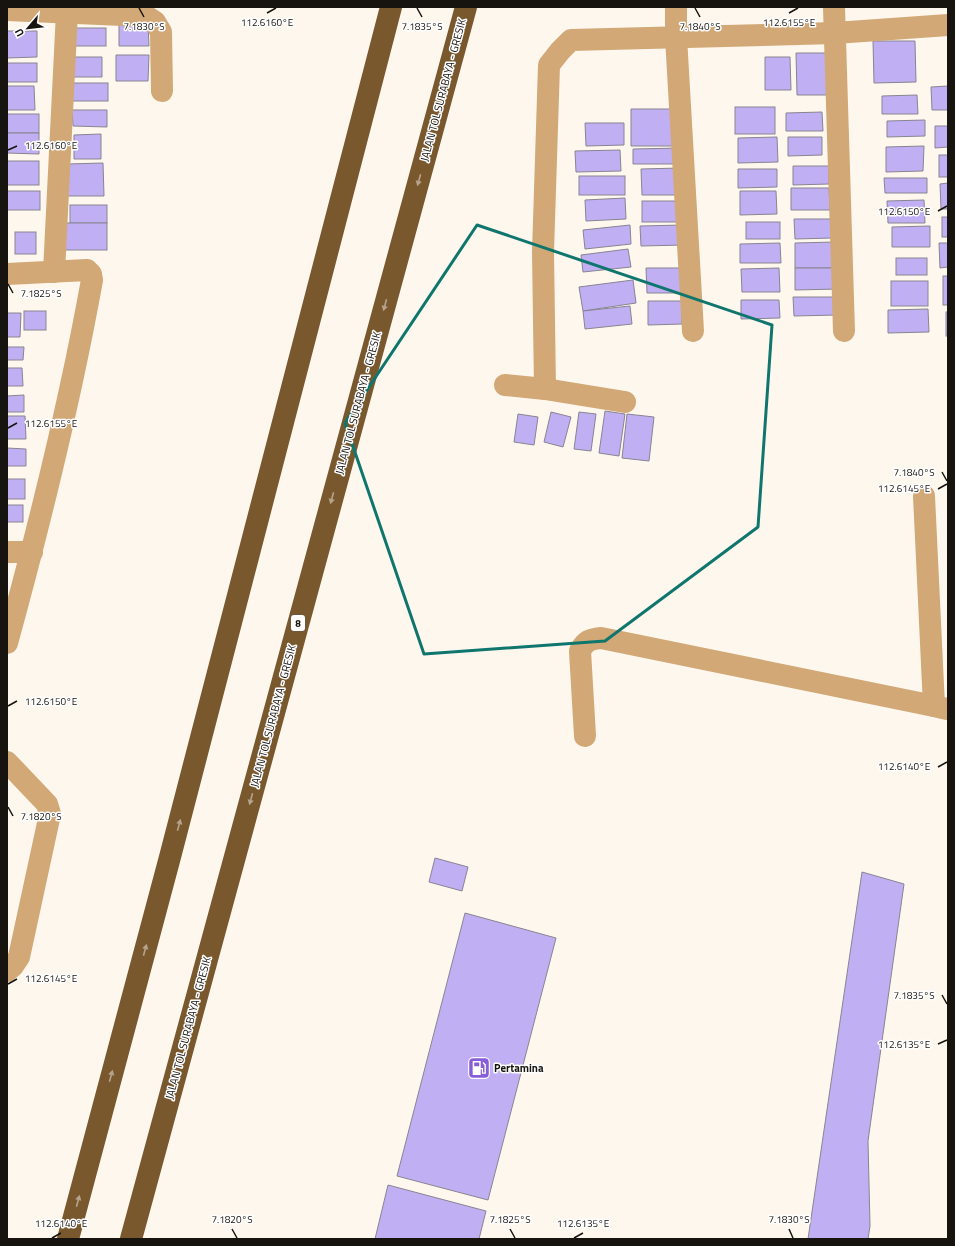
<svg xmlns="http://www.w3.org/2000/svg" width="955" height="1246" font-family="'Titillium Web',sans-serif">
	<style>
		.building { fill: #c1aff4; stroke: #878590 }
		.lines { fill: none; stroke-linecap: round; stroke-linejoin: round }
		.minor { stroke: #d2a876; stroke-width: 22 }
		.motorway { stroke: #7a582e; stroke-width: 22 }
		.oneway { fill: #b6a38c }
		.marked { fill: none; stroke: #0f766e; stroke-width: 3; stroke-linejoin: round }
		.ticks { fill: none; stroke: #171410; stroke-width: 1.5 }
		.labels { text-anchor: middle; stroke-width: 3; stroke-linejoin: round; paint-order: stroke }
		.shield { fill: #fff; stroke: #5d5a58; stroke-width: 1 }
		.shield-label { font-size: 10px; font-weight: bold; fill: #171410 }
		.street-label { font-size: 11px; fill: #171410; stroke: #fff }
		.poi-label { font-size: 11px; font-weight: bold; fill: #171410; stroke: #fff; text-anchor: start }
		.ticks-label { font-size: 10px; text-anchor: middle; fill: #171410; stroke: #fff; stroke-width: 3; stroke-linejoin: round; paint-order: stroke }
	</style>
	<rect width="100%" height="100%" fill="#fef7ee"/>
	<g class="building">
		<path d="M119,23H148L149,46H119Z"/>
		<rect x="72" y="28" width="34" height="18"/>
		<path d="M7,31H37V57L7,58Z"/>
		<path d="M873,41H915L916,82L874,83Z"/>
		<path d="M796,53H830V95H797Z"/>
		<path d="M116,55H149L148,81H116Z"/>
		<path d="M68,57H102V77H69Z"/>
		<path d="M765,57H790L791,90H765Z"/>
		<rect x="7" y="63" width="30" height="19"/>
		<rect x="72" y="83" width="36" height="18"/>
		<path d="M7,86H34L35,110H7Z"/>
		<path d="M948,86V110H932L931,87Z"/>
		<path d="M917,95L918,114H882V96Z"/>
		<rect x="735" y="107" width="40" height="27"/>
		<path d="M631,109H672L673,146H631Z"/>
		<path d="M72,110H107V127L73,126Z"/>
		<path d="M822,112L823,131H786V113Z"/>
		<rect x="7" y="114" width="32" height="19"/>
		<path d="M925,120V136L887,137V121Z"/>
		<path d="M585,123H624V145L586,146Z"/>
		<path d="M935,126H948V147L935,148Z"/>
		<path d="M7,133H39V154L7,153Z"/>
		<path d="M101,134V159H74V135Z"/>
		<path d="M777,137L778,162L738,163V138Z"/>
		<path d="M788,137H822V155L788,156Z"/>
		<path d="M924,146L923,171L886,172V147Z"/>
		<path d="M679,148V164H633V149Z"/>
		<path d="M620,150L621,171L576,172L575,151Z"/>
		<rect x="939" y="155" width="9" height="22"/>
		<rect x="7" y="161" width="32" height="24"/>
		<path d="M103,163L104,196H67V164Z"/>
		<path d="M793,166H829V184L793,185Z"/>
		<path d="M680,168L681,195H642L641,169Z"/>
		<path d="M738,169H777V187L738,188Z"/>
		<rect x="579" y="176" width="46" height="19"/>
		<path d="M884,178H927V193H885Z"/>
		<path d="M948,183V209H941L940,184Z"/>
		<path d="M791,188H829L830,210H791Z"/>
		<rect x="7" y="191" width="33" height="19"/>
		<path d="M740,191H776L777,214L740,215Z"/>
		<path d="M625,198L626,219L586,221L585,200Z"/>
		<path d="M924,200L925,223H888L887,201Z"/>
		<rect x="642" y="201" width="40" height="21"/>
		<rect x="70" y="205" width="37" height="18"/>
		<rect x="942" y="217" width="6" height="20"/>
		<path d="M794,219H833V238L795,239Z"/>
		<rect x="746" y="222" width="34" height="17"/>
		<rect x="65" y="223" width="42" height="27"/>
		<path d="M630,225L631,244L585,249L583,230Z"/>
		<path d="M683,225L684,245L641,246L640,226Z"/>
		<path d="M930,226V247H892V227Z"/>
		<rect x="15" y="232" width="21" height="22"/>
		<path d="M835,242V268H795V243Z"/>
		<path d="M780,243L781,263H740V244Z"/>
		<path d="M939,243H948V267L940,268Z"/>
		<path d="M628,249L631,267L583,272L581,255Z"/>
		<rect x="896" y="258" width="31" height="17"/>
		<path d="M646,268H683V293H647Z"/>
		<path d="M779,268L780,292H742L741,269Z"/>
		<path d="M795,268H838L839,289L795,290Z"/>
		<rect x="943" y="276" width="5" height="29"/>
		<path d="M633,280L636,303L583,311L579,287Z"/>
		<rect x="891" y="281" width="37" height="25"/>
		<path d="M793,297H837V315L794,316Z"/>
		<path d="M741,300H779L780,318L741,319Z"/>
		<path d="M648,301H682V324L648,325Z"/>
		<path d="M630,306L632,324L585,329L583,311Z"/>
		<path d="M928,309L929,332L888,333V310Z"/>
		<rect x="24" y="311" width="22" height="19"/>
		<rect x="946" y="312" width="2" height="24"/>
		<path d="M7,313H21L20,337H7Z"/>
		<path d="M7,347H24L23,360H7Z"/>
		<path d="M7,368H22L23,386H7Z"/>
		<path d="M24,395V412H7V396Z"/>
		<path d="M605,411L625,414L619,456L599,453Z"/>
		<path d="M551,412L571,417L563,447L544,442Z"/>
		<path d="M579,412L596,414L591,451L574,449Z"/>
		<path d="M518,414L538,417L534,445L514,442Z"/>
		<path d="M627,414L654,417L649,461L622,458Z"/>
		<path d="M7,416H25L26,439H7Z"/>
		<path d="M7,448L26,449V466H7Z"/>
		<rect x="7" y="479" width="18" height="20"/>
		<rect x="7" y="505" width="16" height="17"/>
		<path d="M435,858L468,867L462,891L429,882Z"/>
		<path d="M862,872L904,884L868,1141L870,1226L868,1239H808Z"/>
		<path d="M465,913L556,938L488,1200L397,1176Z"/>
		<path d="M388,1185L486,1211L479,1239H375Z"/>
	</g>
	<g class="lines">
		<g class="minor">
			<path d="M676,7V37L693,331"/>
			<path d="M834,7L844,331"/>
			<path d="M7,10L146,16L155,22L161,32L162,91"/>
			<path d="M54,272L67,12"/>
			<path d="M7,274L87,270L91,274L92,280C70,402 40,523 7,643"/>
			<path d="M505,385L545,389L625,402"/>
			<path d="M545,389L543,252L549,65L560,51L571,40L835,33L948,25"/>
			<path d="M924,496L934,706L947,709"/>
			<path d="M7,552H32"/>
			<path d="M585,736L580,651C585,641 590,639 601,638L934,706"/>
			<path d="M7,762L47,804L50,814L19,957L13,966L7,971"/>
		</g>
		<g class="motorway">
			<path d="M68,1239L170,857L391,7"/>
			<path d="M131,1239L466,7"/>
		</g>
	</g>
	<defs><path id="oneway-solid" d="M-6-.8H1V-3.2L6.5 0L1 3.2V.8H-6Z"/></defs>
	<g class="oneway">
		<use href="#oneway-solid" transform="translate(419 180) rotate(105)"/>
		<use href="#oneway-solid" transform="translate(385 305) rotate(105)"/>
		<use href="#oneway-solid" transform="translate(332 498) rotate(105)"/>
		<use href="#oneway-solid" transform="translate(251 799) rotate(105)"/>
		<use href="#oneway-solid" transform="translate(179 825) rotate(-75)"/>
		<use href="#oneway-solid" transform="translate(145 950) rotate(-75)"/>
		<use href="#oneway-solid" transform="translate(111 1076) rotate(-75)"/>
		<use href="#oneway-solid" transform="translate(78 1201) rotate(-75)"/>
	</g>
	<path class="marked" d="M477,225L772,325L758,527L605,641L424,654L345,423Z"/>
	<path class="ticks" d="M139,8L144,17M417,8L422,17M695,8L700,17M267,13L276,8M789,13L798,8M8,150L17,146M938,211L947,206M8,284L13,293M8,428L17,423M942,472L947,481M938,489L947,484M8,706L17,701M938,767L947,762M8,807L13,816M8,984L17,979M942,995L947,1004M938,1044L947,1040M232,1229L237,1238M510,1229L515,1238M789,1229L793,1238M52,1238L61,1233M574,1238L583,1233"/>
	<defs>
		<g id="fuel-square" transform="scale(1.15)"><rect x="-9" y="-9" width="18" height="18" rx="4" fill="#875ed8" stroke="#fff"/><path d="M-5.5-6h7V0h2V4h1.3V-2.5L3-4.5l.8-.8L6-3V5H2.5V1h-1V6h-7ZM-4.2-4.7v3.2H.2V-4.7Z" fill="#fff"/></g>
	</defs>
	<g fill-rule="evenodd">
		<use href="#fuel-square" x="479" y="1068"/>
	</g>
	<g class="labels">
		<rect class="shield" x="291" y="615" width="14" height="16" rx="3"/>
		<g class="shield-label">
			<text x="298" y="627">8</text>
		</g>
		<g class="street-label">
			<text transform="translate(443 90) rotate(-75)" y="4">JALAN TOL SURABAYA - GRESIK</text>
			<text transform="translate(358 403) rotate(-75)" y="4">JALAN TOL SURABAYA - GRESIK</text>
			<text transform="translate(273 716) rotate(-75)" y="4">JALAN TOL SURABAYA - GRESIK</text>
			<text transform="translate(188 1028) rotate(-75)" y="4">JALAN TOL SURABAYA - GRESIK</text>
		</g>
		<g class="poi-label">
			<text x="494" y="1072">Pertamina</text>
		</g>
	</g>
	<g class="ticks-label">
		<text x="267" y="26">112.6160°E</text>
		<text x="789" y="26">112.6155°E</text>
		<text x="144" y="30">7.1830°S</text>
		<text x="422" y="30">7.1835°S</text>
		<text x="700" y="30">7.1840°S</text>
		<text x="51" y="149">112.6160°E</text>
		<text x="904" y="215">112.6150°E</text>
		<text x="41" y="297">7.1825°S</text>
		<text x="51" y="427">112.6155°E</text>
		<text x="914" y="476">7.1840°S</text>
		<text x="904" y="492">112.6145°E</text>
		<text x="51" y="705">112.6150°E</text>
		<text x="904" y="770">112.6140°E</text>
		<text x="41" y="820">7.1820°S</text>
		<text x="51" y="982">112.6145°E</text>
		<text x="914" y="999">7.1835°S</text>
		<text x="904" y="1048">112.6135°E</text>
		<text x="232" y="1223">7.1820°S</text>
		<text x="510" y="1223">7.1825°S</text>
		<text x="789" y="1223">7.1830°S</text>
		<text x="61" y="1227">112.6140°E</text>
		<text x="583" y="1227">112.6135°E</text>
	</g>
	<rect width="955" height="1246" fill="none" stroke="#171410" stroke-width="16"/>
	<g transform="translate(28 28) rotate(242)" stroke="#ffffff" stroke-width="3" paint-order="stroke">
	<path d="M0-3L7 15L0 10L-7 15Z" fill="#171410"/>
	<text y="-6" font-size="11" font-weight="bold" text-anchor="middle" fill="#171410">U</text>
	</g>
</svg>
